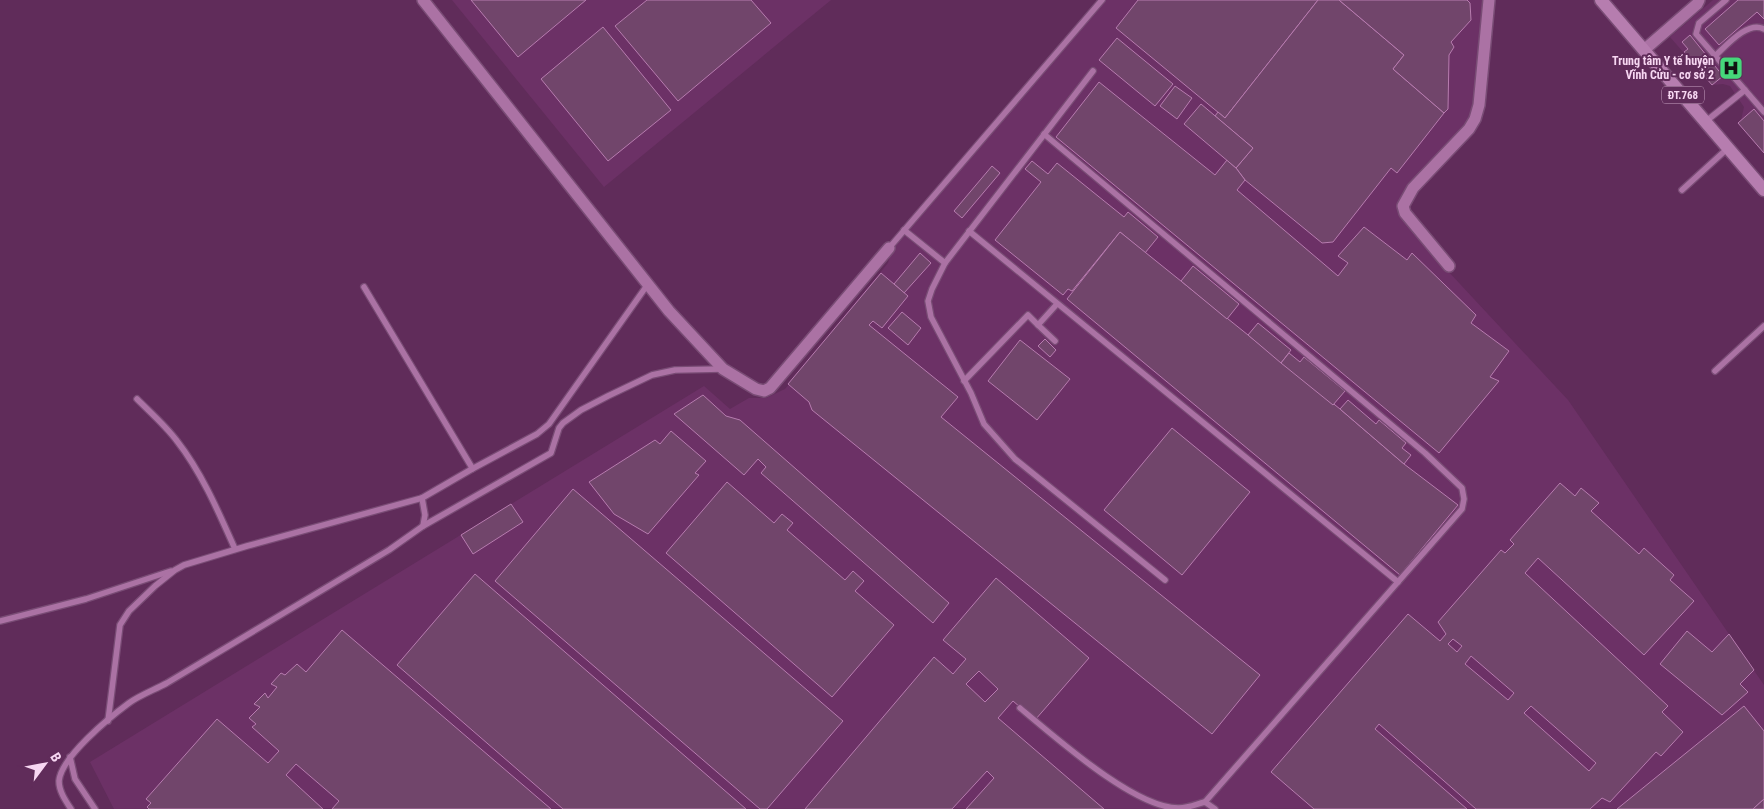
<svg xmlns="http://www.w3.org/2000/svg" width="1764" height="809" font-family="'Roboto Condensed',sans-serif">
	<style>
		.built { fill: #6c3166 }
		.building { fill: #71456b; stroke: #b77caf; fill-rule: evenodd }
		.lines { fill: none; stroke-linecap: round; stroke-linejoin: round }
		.service-casing { stroke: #794c75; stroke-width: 8 }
		.minor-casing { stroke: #794c75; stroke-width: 14 }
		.primary-casing { stroke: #794c75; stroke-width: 15 }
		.service { stroke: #ab72a4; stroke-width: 5.5 }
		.minor { stroke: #ab72a4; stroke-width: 11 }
		.primary { stroke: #b67daf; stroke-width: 12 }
		.labels { text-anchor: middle; stroke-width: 4; stroke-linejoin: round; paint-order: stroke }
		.shield { fill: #602c5a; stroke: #caa4c4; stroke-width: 1 }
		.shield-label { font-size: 11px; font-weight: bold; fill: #f7d7f2 }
		.poi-label { font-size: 12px; font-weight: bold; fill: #f7d7f2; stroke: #602c5a; text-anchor: end }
	</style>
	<rect width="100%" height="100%" fill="#602c5a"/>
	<g class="built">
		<path d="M452,0H831L604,187Z"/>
		<path d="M1102,0H1484L1474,105L1471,118L1465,127L1398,206L1447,270L1568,400L1764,685V809H114L90,762L704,386L730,409L749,398H766L785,389L888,263L895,240Z"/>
		<path d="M1713,0H1764V153L1738,123L1741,120L1744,107L1730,86L1723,84L1712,85L1670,37Z"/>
	</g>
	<g class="building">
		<path d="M471,0H586L518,57Z"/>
		<path d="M647,0H751L771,23L678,101L615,26Z"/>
		<path d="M1138,0H1318L1225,118L1116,28Z"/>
		<path d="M1318,0H1339L1404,55L1393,69L1444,113L1397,173L1391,168L1333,242L1322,243L1245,180L1236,168L1253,148L1215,116L1218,112L1225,118Z"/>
		<path d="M1339,0H1467L1470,3L1471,20L1451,42L1454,47L1449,55L1448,109L1444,113L1393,69L1404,55Z"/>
		<path d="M1738,0H1764V19L1757,12L1719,45L1705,29Z"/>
		<path d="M603,27L671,110L608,161L541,79Z"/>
		<path d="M1690,35L1723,76L1712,85L1684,52L1688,49L1682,42Z"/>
		<path d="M1117,38L1173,84L1155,106L1099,60Z"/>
		<path d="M1099,82L1215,175L1227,160L1236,168L1245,180L1237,190L1338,276L1348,263L1338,256L1364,227L1407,260L1412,253L1476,315L1471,323L1509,351L1490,377L1499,381L1439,453L1056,137Z"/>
		<path d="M1175,86L1192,98L1177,119L1160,106Z"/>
		<path d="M1201,104L1253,148L1236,168L1184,124Z"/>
		<path d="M1754,109L1764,121V153L1738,123Z"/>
		<path d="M1032,161L1048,174L1057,163L1124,217L1128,212L1158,237L1145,253L1120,232L1072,291L1068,289L1063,295L995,240L1041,182L1025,169Z"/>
		<path d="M992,166L1000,173L962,218L954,211Z"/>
		<path d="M1120,232L1340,409L1404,464L1458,505L1400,575L1067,299Z"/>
		<path d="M920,253L931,263L904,293L894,284Z"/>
		<path d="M1193,266L1239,304L1227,319L1181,281Z"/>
		<path d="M881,273L908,296L882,328L873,321L869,325L958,397L941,417L1260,675L1212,734L812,410L809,402L788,384Z"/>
		<path d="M902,312L921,328L908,345L888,328Z"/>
		<path d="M1258,323L1291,350L1281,363L1248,335Z"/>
		<path d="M1045,339L1056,350L1050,357L1038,346Z"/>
		<path d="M1020,340L1070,379L1037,420L988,381Z"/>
		<path d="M1289,353L1300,362L1304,357L1345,391L1333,405L1281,363Z"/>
		<path d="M703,395L726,416L740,420L949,603L933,623L761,473L766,467L758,459L744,475L674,414Z"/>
		<path d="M1348,400L1376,424L1379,420L1406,443L1402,448L1411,455L1404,464L1340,409Z"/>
		<path d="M1172,428L1250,492L1182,575L1104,510Z"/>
		<path d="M671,431L706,461L695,473L699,475L648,534L614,514L589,482L655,440L660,444Z"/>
		<path d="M727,482L774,523L782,514L793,523L787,530L845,580L853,571L864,581L855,591L894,625L832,697L666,553Z"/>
		<path d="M1560,483L1575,496L1581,488L1599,503L1591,511L1639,554L1644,548L1674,575L1670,580L1694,601L1644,655L1538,558L1525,573L1668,706L1662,712L1683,732L1661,756L1656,752L1610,802L1602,798L1590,809H1476L1379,724L1375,729L1467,809H1314L1271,772L1408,614L1440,641L1446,634L1438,622L1501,550L1505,553L1514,544L1510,540ZM1453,639L1462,646L1457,652L1448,644ZM1471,656L1514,693L1508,700L1465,664ZM1531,706L1596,763L1589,771L1524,713Z"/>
		<path d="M573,489L843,721L767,809H760L495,581Z"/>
		<path d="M511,504L523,522L473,554L461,535Z"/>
		<path d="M475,574L746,809H563L397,665Z"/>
		<path d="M996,578L1089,658L1035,720L1013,701L998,718L1104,809H966L994,778L987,771L952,809H805L934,657L953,674L966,659L943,640ZM979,671L998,689L985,702L966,684Z"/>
		<path d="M342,630L551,809H332L339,801L296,764L286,775L323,809H149L147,807L151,803L146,799L217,719L268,763L279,751L252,727L256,724L249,718L260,707L254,704L265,693L268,698L277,687L271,684L281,673L285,675L297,664L306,672Z"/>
		<path d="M1687,631L1712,652L1729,634L1754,670L1740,684L1748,692L1722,715L1660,664Z"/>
		<path d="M1744,706L1764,731V799L1753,809H1617Z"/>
		<path d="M1764,799V809H1753Z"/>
	</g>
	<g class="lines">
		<g class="service-casing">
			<g id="service">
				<path d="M1715,56C1726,46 1748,20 1764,29"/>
				<path d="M1093,71L945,263L932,289L928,301L931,317L971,393L984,424L1015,459L1165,580"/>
				<path d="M1745,90L1764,112"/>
				<path d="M1705,122L1745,90L1696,34L1699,23L1726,0"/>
				<path d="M1044,134L1425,453L1462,488L1464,499L1462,509L1205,802"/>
				<path d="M1682,190L1728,148"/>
				<path d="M904,230L945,263"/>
				<path d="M969,231L1398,582"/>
				<path d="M889,248L1102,0"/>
				<path d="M364,287L471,466L472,469"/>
				<path d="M1038,325L1055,341"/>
				<path d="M1715,371L1764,326"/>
				<path d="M964,381L1028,315L1038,325L1057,304"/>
				<path d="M137,399C151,413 166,426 177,441C202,473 219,513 235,549"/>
				<path d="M423,526L551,453L559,428L563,423L581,410L608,396L652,375L675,370L722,369"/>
				<path d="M0,621L86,599L171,571"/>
				<path d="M1020,708C1054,736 1135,809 1179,808C1188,808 1197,804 1205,802L1215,809"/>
				<path d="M108,721L120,625L129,611L155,586L175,570L184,565L247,546L422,498L472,469L537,434L549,424L648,284"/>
				<path d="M70,757L75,779L95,809"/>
				<path d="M71,809C65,800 59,791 59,781C61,757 110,717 129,703C140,695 154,690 167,683L389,550L423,526L425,515L422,498"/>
			</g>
		</g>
		<g class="minor-casing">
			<g id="minor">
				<path d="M423,0L669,311L723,369L756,389L764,391L770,388L889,248"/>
				<path d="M1644,50L1697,4L1699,0"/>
				<path d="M1449,266L1405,213L1403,206L1413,188L1469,129L1475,119L1479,105L1489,0"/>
			</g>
		</g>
		<g class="primary-casing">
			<path id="primary" d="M1601,0L1764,190"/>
		</g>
		<use href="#service" class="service"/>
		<use href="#minor" class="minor"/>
		<use href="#primary" class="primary"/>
	</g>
	<defs>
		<g id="hospital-square" transform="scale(1.25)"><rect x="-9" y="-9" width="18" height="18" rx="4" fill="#45d77a" stroke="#602c5a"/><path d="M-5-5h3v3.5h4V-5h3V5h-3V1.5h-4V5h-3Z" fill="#111"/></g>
	</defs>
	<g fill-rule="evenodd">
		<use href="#hospital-square" x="1731" y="68"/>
	</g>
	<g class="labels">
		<rect class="shield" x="1662" y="86.5" width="42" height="17" rx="4"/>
		<g class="shield-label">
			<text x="1683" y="99">ĐT.768</text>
		</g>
		<g class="poi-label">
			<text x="1714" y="65">Trung tâm Y tế huyện<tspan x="1714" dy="14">Vĩnh Cửu - cơ sở 2</tspan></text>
		</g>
	</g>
	<g transform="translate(45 764) rotate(58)" stroke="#602c5a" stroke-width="4" paint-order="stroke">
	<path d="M0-4L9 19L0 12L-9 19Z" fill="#f7d7f2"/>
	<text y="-8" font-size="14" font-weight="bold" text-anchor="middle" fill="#f7d7f2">B</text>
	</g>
</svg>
